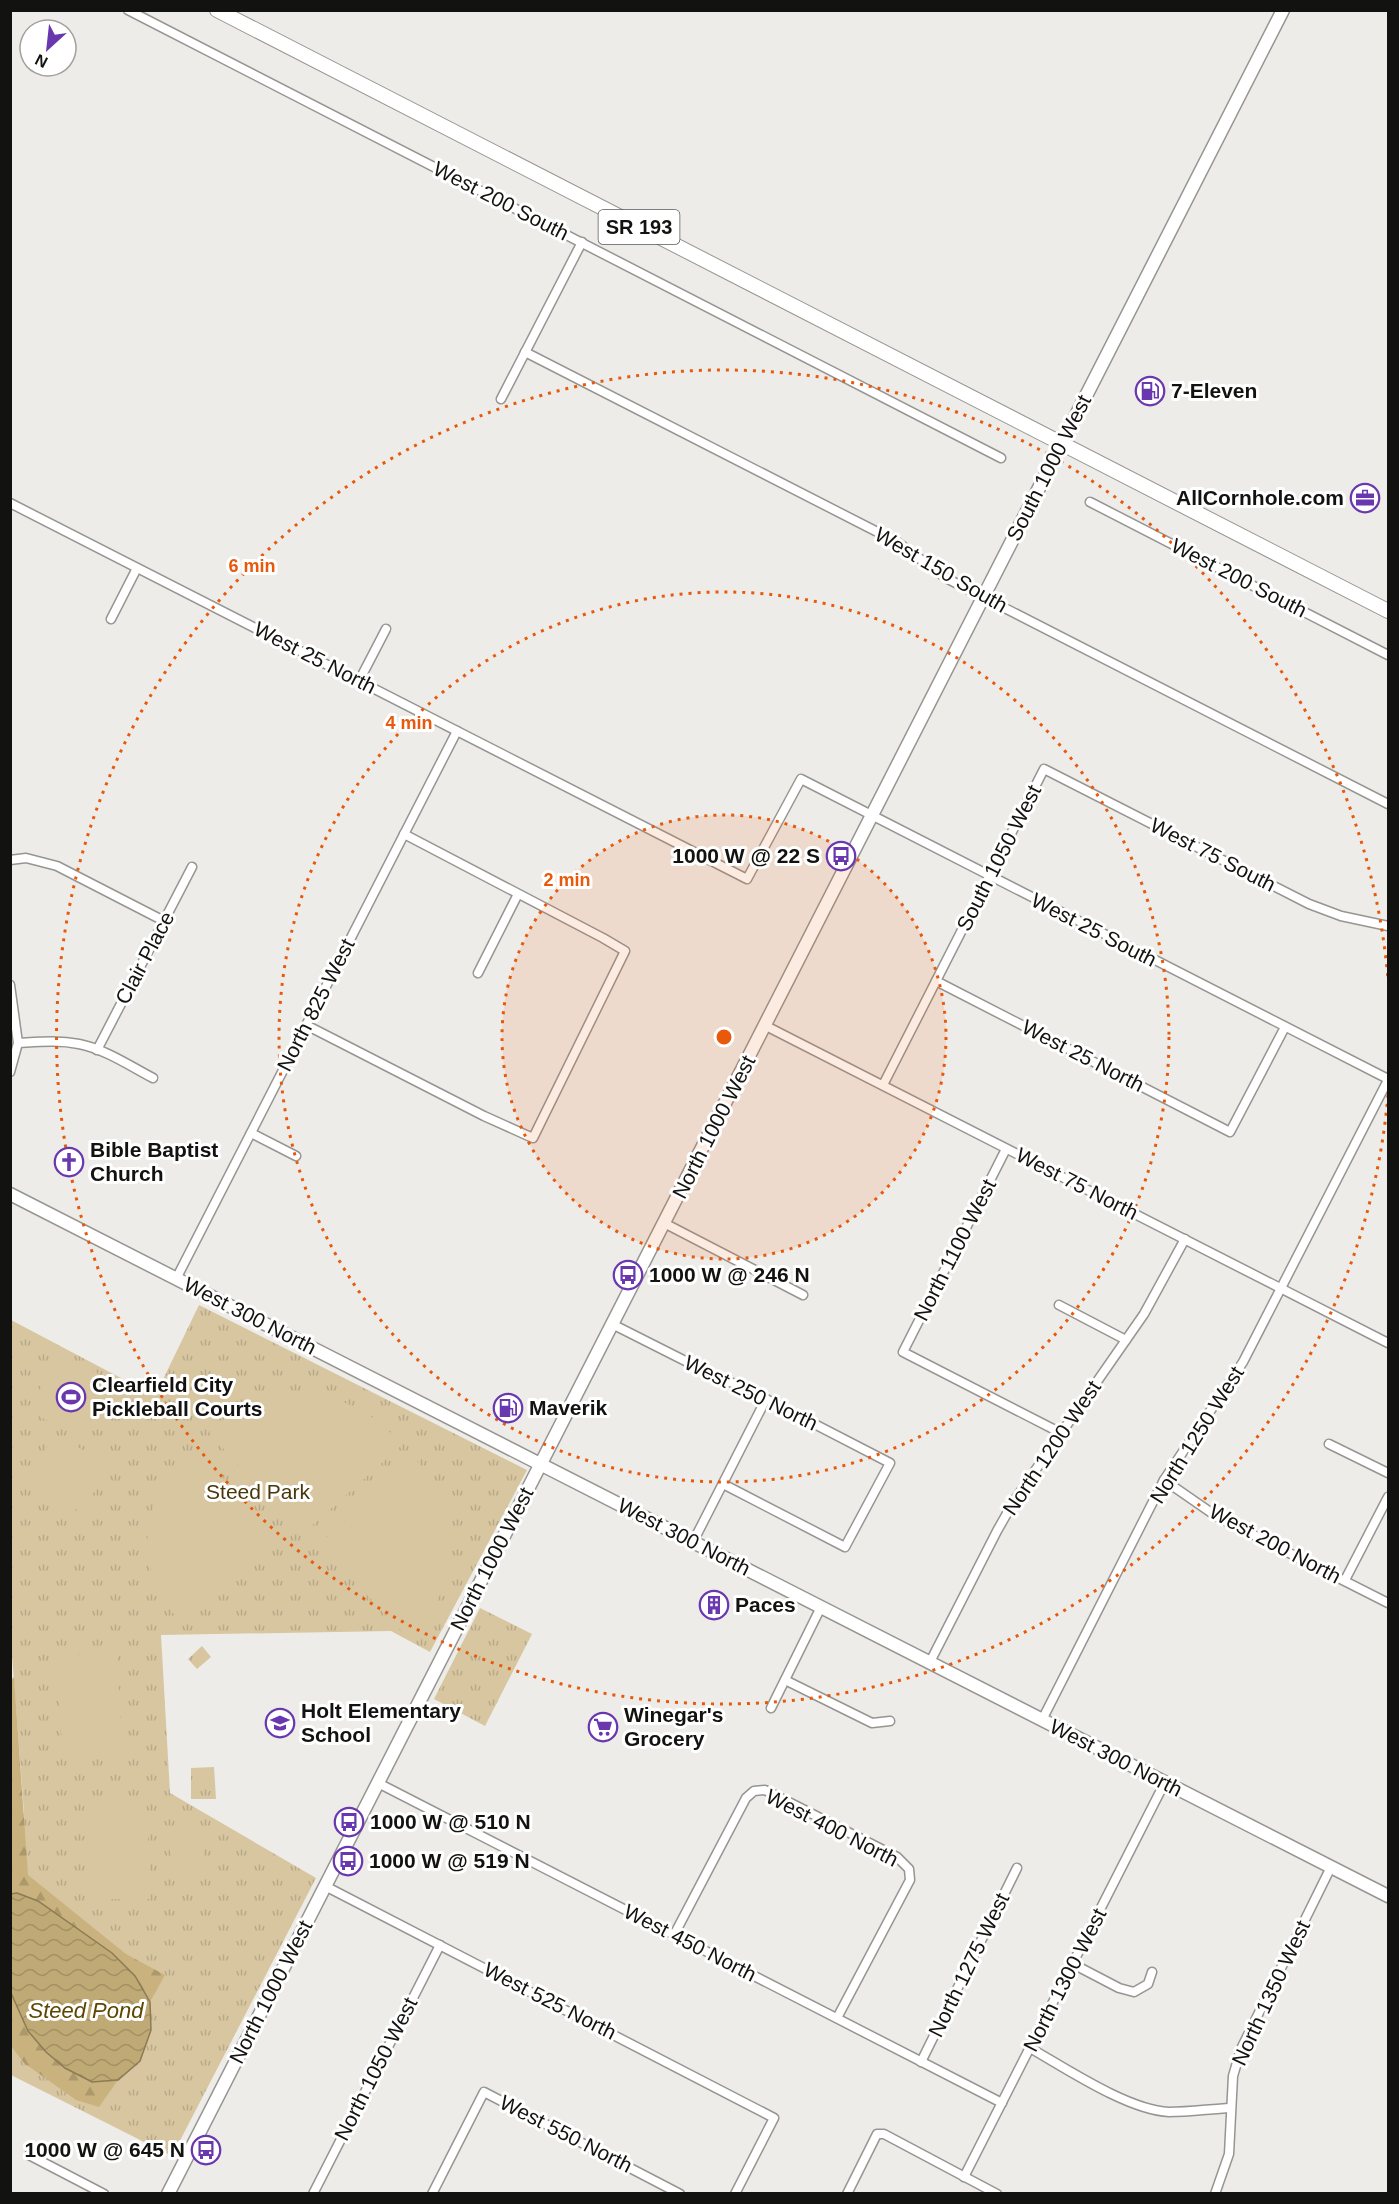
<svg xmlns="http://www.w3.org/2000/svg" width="1399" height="2204" font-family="Helvetica,sans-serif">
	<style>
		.grass { fill: url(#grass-tufts) }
		.forest { fill: url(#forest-firs) }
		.pitch { fill: #d7c6a0 }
		.water { fill: url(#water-waves); stroke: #8b7c56; stroke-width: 1.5 }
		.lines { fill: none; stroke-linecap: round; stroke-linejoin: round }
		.street-casing { stroke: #979591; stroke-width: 11 }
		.secondary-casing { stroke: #979591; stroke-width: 15 }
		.primary-casing { stroke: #979591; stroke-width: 16 }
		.street { stroke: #fff; stroke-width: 8 }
		.secondary { stroke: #fff; stroke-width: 12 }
		.primary { stroke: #fff; stroke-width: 14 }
		.ring { fill: none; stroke: #e8590c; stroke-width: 3; stroke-dasharray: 3 6 }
		.labels { text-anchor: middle; stroke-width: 6; stroke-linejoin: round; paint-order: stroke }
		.shield { fill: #fff; stroke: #595958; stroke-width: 1.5 }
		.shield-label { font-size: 20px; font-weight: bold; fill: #121210 }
		.street-label { font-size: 21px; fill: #121210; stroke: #fff }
		.poi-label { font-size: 21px; font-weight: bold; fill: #121210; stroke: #fff; text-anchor: start }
		.park-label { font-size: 21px; fill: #47370a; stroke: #fff }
		.water-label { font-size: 22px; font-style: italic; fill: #5d4600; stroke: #fff }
		.centre { fill: #e8590c; stroke: #fff; stroke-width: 3 }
		.ring-label { font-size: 18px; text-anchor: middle; font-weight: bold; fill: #e8590c; stroke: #fff; stroke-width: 6; stroke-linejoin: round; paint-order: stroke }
	</style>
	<defs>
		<pattern id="grass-tufts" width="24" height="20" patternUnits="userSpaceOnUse" patternTransform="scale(1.5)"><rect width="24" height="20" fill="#d7c6a0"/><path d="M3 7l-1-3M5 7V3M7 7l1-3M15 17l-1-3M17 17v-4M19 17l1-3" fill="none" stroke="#b8a989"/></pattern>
		<pattern id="forest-firs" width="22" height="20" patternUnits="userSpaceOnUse" patternTransform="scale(1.5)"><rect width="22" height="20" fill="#c9b27d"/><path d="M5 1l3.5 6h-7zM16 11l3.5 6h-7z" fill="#ac986b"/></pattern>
		<pattern id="water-waves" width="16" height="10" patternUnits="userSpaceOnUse" patternTransform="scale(1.5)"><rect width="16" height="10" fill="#bfa974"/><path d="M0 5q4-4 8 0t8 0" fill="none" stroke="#a39063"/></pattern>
	</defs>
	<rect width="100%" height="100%" fill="#eeece8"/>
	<g class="grass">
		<path d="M199,1305L527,1470L430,1652L391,1631L161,1635L170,1793L316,1878L172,2156L11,2075L10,1848L24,1812L10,1629L11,1320L155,1396Z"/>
		<path d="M480,1608L532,1634L485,1726L434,1699Z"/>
		<path d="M202,1646L211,1657L197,1669L188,1659Z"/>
		<path d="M214,1767L216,1799H191V1768Z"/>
	</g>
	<g class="forest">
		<path d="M14,1677L28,1875L126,1954L165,1975L150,2002L135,1976L17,1893L11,1894L10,1681Z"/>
		<path d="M10,1993L28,2031L92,2082L118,2080L99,2107L76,2100L24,2063L11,2046Z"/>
	</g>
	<g class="pitch">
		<path d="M58,1353L114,1382L84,1440L29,1411Z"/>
		<path d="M315,1393C357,1405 373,1413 402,1445L306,1531H295L209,1432C245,1399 266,1394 315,1393Z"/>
		<path d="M53,1435L109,1463L83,1513L28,1485Z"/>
		<path d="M198,1448L274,1538L273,1547L183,1624C129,1572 138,1490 198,1448Z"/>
		<path d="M416,1460C422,1467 429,1474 434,1481C455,1514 458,1563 439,1597C430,1613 419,1625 407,1637L323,1549V1540Z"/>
		<path d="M117,1654L122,1755L63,1756L55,1655Z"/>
		<path d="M146,1797L151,1899H92L84,1799Z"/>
		<path d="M194,1825L209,1870L178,1880L165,1834Z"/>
	</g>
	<path class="water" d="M17,1893L38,1901L112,1953L135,1976L150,2002L151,2030L140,2061L118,2080L92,2082L65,2068L46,2052L28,2031L11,1993V1894Z"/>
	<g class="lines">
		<g class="street-casing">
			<g id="street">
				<path d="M128,10L1001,458"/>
				<path d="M525,352L897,542L946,578L1388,804"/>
				<path d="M501,399L582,242"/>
				<path d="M1090,502L1388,655"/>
				<path d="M10,503L747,879L801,779L1388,1079"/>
				<path d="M111,619L137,568"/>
				<path d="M359,681L386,629"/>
				<path d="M10,860L26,858L57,866L164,921"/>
				<path d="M478,973L518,894"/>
				<path d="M936,981L1230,1132L1285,1027"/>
				<path d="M10,985L18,1043L10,1072"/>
				<path d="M306,1025L484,1116L533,1138L625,951L603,938L404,834"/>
				<path d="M766,1026L1388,1343"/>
				<path d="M18,1043C38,1042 58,1040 79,1044C105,1049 130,1066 153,1078"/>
				<path d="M97,1050L192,867"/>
				<path d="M883,1085L1044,769L1309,904L1341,916L1388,926"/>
				<path d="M251,1133L296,1156"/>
				<path d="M1006,1149L903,1352L1061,1433"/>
				<path d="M664,1223L803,1295"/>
				<path d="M176,1279L457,731"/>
				<path d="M1059,1305L1126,1340"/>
				<path d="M612,1324L723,1380L739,1385L890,1463L845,1547L723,1484"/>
				<path d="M1329,1444L1388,1473"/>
				<path d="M1164,1480L1216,1516L1388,1603"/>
				<path d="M693,1542L766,1399"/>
				<path d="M1345,1580L1388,1497"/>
				<path d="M930,1662L997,1531L1014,1501L1144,1314L1185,1239"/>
				<path d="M785,1680L872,1723L890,1721"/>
				<path d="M771,1708L821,1607"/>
				<path d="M1042,1720L1164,1480L1243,1362L1388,1080"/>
				<path d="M378,1783L1002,2103"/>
				<path d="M325,1886L774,2118L735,2194"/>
				<path d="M674,1935L746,1798L754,1791L765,1790L897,1857L909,1869L910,1880L837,2018"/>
				<path d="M1073,1964L1119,1988L1134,1992L1148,1984L1152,1972"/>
				<path d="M1030,2048C1067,2069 1128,2110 1169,2112C1189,2112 1210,2109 1230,2108"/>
				<path d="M921,2062L1017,1868"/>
				<path d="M29,2155L104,2194"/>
				<path d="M964,2177L1165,1782"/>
				<path d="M313,2194L440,1945"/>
				<path d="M432,2194L484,2092L680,2194"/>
				<path d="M847,2194L877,2134H884L997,2194"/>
				<path d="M1215,2194L1229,2154L1233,2076L1241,2049L1331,1867"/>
			</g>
		</g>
		<g class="secondary-casing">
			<g id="secondary">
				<path d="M10,1194L1388,1896"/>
				<path d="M168,2194L1283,10"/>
			</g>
		</g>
		<g class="primary-casing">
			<path id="primary" d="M217,10L1388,611"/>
		</g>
		<use href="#street" class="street"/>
		<use href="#secondary" class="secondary"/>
		<use href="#primary" class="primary"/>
	</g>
	<circle cx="724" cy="1037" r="222" fill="#e8590c" fill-opacity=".12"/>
	<g class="ring">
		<circle cx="724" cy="1037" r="222"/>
		<circle cx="724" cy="1037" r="445"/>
		<path d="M1388 1095A667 667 0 1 1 1388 979"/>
	</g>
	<defs>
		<g id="fuel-ring" transform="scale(1.5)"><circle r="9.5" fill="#fff" stroke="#6938af" stroke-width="1.5"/><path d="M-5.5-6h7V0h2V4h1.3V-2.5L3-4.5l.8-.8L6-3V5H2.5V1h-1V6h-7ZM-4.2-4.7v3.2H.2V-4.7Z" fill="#6938af"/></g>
		<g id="office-ring" transform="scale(1.5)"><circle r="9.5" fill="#fff" stroke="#6938af" stroke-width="1.5"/><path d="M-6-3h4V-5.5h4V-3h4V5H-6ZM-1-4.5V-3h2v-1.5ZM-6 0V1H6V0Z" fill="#6938af"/></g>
		<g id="bus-ring" transform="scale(1.5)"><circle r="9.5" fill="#fff" stroke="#6938af" stroke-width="1.5"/><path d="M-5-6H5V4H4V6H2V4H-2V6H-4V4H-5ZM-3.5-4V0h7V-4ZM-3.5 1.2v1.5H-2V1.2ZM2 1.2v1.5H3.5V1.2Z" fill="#6938af"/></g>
		<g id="church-ring" transform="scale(1.5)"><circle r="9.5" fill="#fff" stroke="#6938af" stroke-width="1.5"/><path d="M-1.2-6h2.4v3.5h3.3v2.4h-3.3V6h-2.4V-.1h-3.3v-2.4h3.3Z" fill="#6938af"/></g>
		<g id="stadium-ring" transform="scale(1.5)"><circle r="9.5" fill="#fff" stroke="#6938af" stroke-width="1.5"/><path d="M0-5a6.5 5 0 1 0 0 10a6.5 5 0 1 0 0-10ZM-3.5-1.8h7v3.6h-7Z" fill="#6938af"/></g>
		<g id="building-ring" transform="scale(1.5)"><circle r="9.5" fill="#fff" stroke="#6938af" stroke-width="1.5"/><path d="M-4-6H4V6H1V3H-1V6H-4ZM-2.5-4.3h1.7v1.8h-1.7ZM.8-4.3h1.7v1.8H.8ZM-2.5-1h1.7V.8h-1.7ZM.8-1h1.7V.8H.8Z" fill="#6938af"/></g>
		<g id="school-ring" transform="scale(1.5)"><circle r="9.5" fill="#fff" stroke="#6938af" stroke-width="1.5"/><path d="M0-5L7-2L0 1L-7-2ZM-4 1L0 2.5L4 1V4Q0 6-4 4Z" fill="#6938af"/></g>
		<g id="supermarket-ring" transform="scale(1.5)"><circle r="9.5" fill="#fff" stroke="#6938af" stroke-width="1.5"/><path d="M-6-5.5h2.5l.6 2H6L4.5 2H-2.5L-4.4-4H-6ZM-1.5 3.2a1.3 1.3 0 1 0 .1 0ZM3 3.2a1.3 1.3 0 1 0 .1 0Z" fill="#6938af"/></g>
	</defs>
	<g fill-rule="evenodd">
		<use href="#fuel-ring" x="1150" y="391"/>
		<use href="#office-ring" x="1365" y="498"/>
		<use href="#bus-ring" x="841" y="856"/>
		<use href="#church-ring" x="69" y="1162"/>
		<use href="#bus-ring" x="628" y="1275"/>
		<use href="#stadium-ring" x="71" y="1397"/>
		<use href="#fuel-ring" x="508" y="1408"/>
		<use href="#building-ring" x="714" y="1605"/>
		<use href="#school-ring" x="280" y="1723"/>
		<use href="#supermarket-ring" x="603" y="1727"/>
		<use href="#bus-ring" x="349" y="1822"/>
		<use href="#bus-ring" x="348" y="1861"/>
		<use href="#bus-ring" x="206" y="2150"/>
	</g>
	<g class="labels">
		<rect class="shield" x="598.5" y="210" width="81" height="34" rx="4.5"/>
		<g class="shield-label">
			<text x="639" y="234">SR 193</text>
		</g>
		<g class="street-label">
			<text transform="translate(501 201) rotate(27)" y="7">West 200 South</text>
			<text transform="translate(1049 468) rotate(-63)" y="7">South 1000 West</text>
			<text transform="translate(941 570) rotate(30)" y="7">West 150 South</text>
			<text transform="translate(1239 578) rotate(27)" y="7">West 200 South</text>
			<text transform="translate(315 658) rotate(27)" y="7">West 25 North</text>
			<text transform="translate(1213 855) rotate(27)" y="7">West 75 South</text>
			<text transform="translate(999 858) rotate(-63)" y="7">South 1050 West</text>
			<text transform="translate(1094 930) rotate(27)" y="7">West 25 South</text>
			<text transform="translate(145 958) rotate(-62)" y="7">Clair Place</text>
			<text transform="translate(316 1005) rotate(-63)" y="7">North 825 West</text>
			<text transform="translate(1083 1056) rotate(27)" y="7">West 25 North</text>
			<text transform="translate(714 1127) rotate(-63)" y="7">North 1000 West</text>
			<text transform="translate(1077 1184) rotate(27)" y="7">West 75 North</text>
			<text transform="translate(955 1250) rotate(-63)" y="7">North 1100 West</text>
			<text transform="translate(250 1316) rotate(27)" y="7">West 300 North</text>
			<text transform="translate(751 1393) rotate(26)" y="7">West 250 North</text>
			<text transform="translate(1197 1435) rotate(-58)" y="7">North 1250 West</text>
			<text transform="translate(1052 1448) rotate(-56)" y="7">North 1200 West</text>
			<text transform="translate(684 1537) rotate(27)" y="7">West 300 North</text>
			<text transform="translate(1275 1544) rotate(28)" y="7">West 200 North</text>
			<text transform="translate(492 1559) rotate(-63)" y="7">North 1000 West</text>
			<text transform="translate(1116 1758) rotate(27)" y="7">West 300 North</text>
			<text transform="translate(832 1828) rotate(27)" y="7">West 400 North</text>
			<text transform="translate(690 1943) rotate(27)" y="7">West 450 North</text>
			<text transform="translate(969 1965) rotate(-64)" y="7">North 1275 West</text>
			<text transform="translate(1065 1980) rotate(-63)" y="7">North 1300 West</text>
			<text transform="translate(271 1992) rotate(-63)" y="7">North 1000 West</text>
			<text transform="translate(1271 1993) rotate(-65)" y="7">North 1350 West</text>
			<text transform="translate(550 2001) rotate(27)" y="7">West 525 North</text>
			<text transform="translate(376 2069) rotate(-63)" y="7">North 1050 West</text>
			<text transform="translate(566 2134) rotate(27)" y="7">West 550 North</text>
		</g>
		<g class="poi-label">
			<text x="1171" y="398">7-Eleven</text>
			<text x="1344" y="505" text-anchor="end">AllCornhole.com</text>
			<text x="820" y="863" text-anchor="end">1000 W @ 22 S</text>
			<text x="90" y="1157">Bible Baptist<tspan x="90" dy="24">Church</tspan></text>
			<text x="649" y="1282">1000 W @ 246 N</text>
			<text x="92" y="1392">Clearfield City<tspan x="92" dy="24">Pickleball Courts</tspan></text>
			<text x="529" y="1415">Maverik</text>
			<text x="735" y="1612">Paces</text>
			<text x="301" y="1718">Holt Elementary<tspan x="301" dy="24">School</tspan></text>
			<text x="624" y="1722">Winegar's<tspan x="624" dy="24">Grocery</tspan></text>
			<text x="370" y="1829">1000 W @ 510 N</text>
			<text x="369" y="1868">1000 W @ 519 N</text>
			<text x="185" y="2157" text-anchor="end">1000 W @ 645 N</text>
		</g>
		<g class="park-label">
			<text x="258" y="1499">Steed Park</text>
		</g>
		<g class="water-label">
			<text x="86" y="2018">Steed Pond</text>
		</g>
	</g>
	<circle cx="724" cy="1037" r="9" class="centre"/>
	<g class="ring-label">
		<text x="252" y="572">6 min</text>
		<text x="409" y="729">4 min</text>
		<text x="567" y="886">2 min</text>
	</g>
	<rect width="1399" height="2204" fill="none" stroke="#121210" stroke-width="24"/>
	<g transform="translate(48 48) rotate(207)"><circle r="28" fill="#ffffff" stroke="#a0a09f" stroke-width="1.5"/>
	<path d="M0-4.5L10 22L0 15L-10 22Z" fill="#6938af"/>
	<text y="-9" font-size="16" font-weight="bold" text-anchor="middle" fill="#121210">N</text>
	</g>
</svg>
